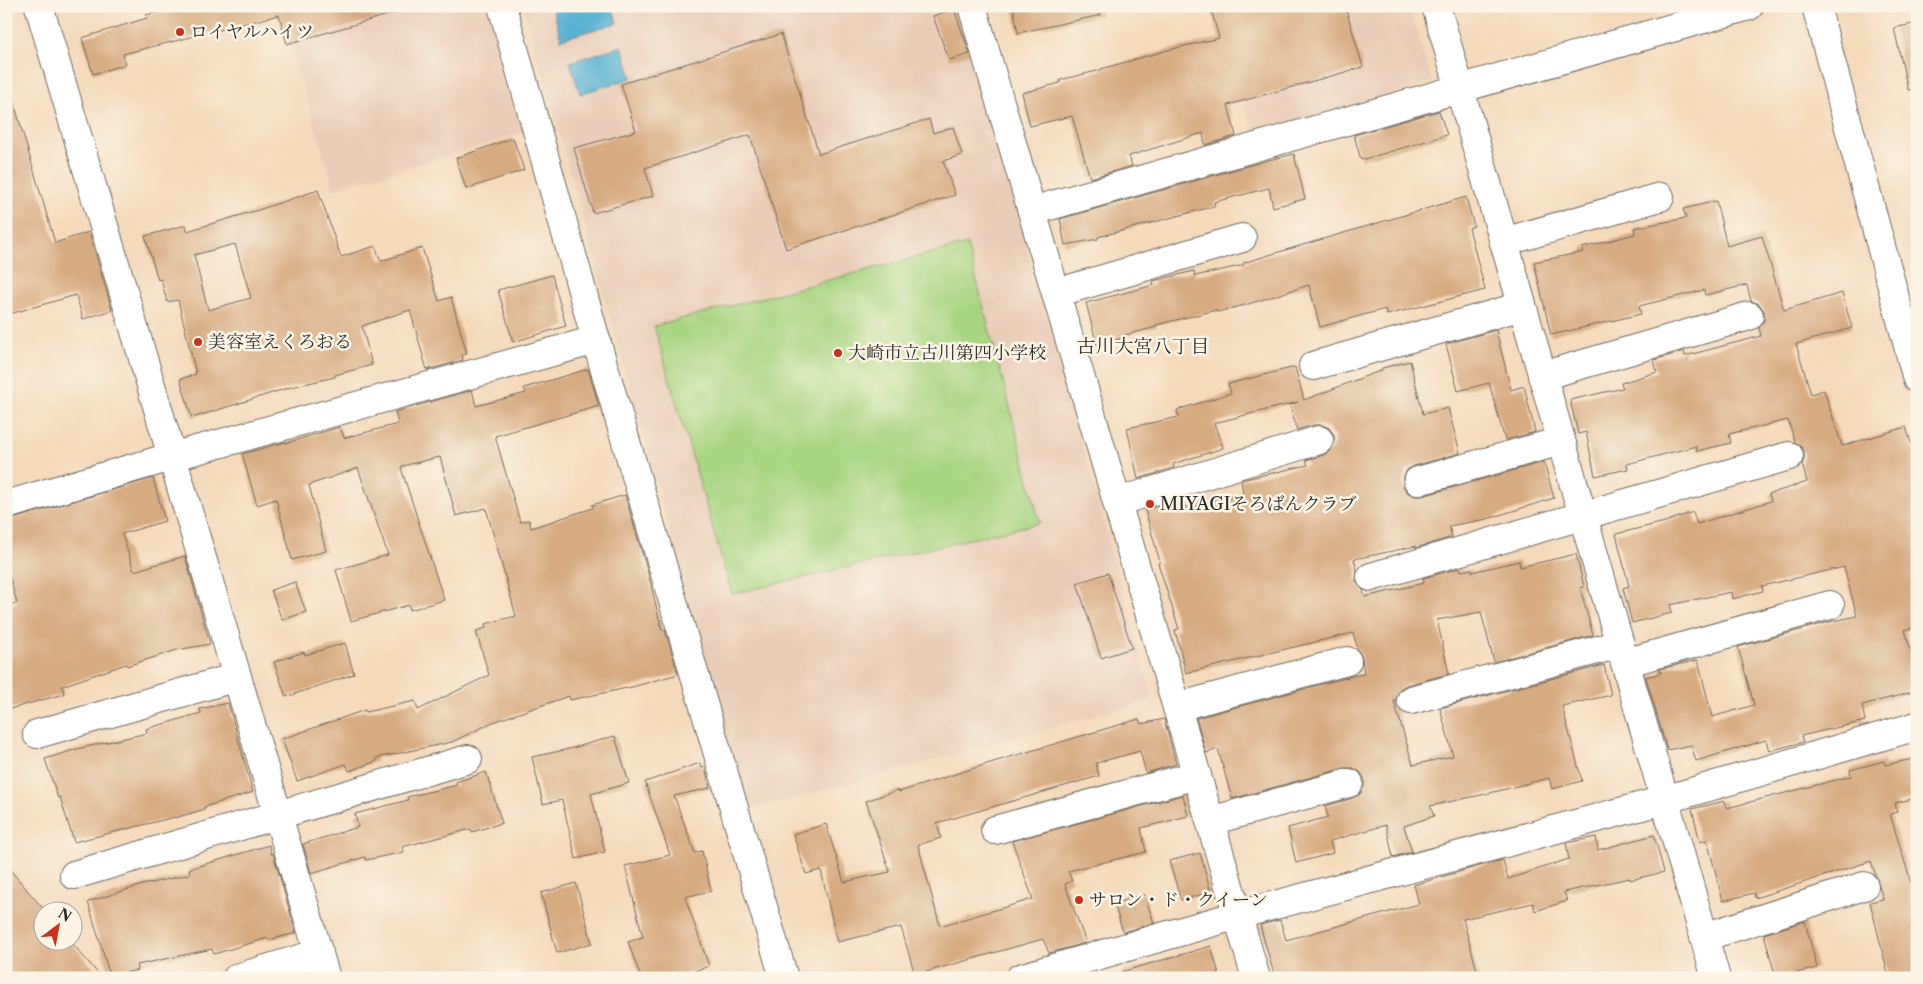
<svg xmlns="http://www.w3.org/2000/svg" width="1923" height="984" font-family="'Libre Caslon Text','Noto Serif JP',serif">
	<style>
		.built { fill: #eacdb8 }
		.green { fill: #a7d582; stroke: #698056 }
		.water { fill: #55b1d3; stroke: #406e7f }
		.building { fill: #d6ab82; fill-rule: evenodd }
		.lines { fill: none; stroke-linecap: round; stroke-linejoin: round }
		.minor-casing { stroke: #71685d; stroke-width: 30 }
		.minor { stroke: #fff; stroke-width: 28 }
		.poi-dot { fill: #c8321e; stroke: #fcf5e5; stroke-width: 2 }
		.labels { text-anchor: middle; stroke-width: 5; stroke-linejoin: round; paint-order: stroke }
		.poi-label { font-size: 18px; fill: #2b2b2b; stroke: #fcf5e5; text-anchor: start }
		.neighbourhood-label { font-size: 19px; fill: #2b2b2b; stroke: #fcf5e5 }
	</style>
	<rect width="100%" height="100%" fill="#fcf5e5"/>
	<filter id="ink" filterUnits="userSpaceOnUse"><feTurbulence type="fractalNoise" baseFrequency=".02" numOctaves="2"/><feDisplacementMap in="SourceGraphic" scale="10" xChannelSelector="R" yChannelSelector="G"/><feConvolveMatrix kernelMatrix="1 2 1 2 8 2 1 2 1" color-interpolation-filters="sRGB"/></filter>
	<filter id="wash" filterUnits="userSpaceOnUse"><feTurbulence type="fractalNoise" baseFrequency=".0096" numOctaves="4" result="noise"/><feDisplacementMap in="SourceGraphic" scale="20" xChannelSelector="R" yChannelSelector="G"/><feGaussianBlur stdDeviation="1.12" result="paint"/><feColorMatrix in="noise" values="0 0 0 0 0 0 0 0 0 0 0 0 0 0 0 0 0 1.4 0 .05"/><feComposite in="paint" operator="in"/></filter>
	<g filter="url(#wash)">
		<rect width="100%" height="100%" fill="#f4d9bb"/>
		<g class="built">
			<path d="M279,6H488L527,132L334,189Z"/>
			<path d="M524,6H960L1153,700L747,811Z"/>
			<path d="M1213,6H1409L1432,82L1254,137Z"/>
		</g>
		<path class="green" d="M967,244L1040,523L732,594L654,326Z"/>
		<g class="water">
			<path d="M552,6H612L617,23L561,39Z"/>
			<path d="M622,46L632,78L580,94L570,62Z"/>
		</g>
		<g id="blocks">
			<g class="building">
				<path d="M181,6H397L398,12L287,44L279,15L123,54L126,64L93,74L82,38L147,18L146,15Z"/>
				<path d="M1013,6H1100L1101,15L1018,33Z"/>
				<path d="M1210,6H1345L1363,67L1228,105L1236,136L1205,145L1203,133L1129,156L1132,166L1090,178L1072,116L1030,126L1022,93L1060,83V80L1101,70V69L1168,50L1219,38Z"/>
				<path d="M954,9L970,54L949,60L933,16Z"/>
				<path d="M1917,23V89L1908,90L1894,28Z"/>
				<path d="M781,34L819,154L929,119L933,133L953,127L962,155L943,161L955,195L786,249L750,135L645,168L653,196L593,213L574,148L636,131L621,84Z"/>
				<path d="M6,96H12L55,243L89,232L112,310L83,319L76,295L6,315Z"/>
				<path d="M1439,111L1447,135L1361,160L1354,135Z"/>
				<path d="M513,138L524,170L466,189L456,158Z"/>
				<path d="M1294,154L1305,199L1273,207L1269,188L1214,202L1215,206L1098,237V239L1065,245L1060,219L1265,161Z"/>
				<path d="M318,190L341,257L375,246L381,261L422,248L439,301L451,297L467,354L462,355L463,360L427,370L410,310L362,326L372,365L335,375V377L291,387L192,418L180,379L196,374L178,300L167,302L161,279L158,280L145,236L186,225L187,231L258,210ZM235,244L251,298L208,310L194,255Z"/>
				<path d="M1466,197L1474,226L1469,228L1485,290L1387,315L1385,309L1320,327L1309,285L1245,305L1217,312L1216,310L1156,325V327L1122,336L1123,338L1097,345L1086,303L1154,285L1153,281L1194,271L1195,276L1244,265L1243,263L1279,252Z"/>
				<path d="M1716,201L1727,246L1762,236L1784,310L1842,293L1852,328L1796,344L1811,394L1824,390L1842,446L1906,427L1917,461V627L1905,630L1917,673V691L1862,705L1865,721L1801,736L1803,742L1769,751L1766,740L1696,761L1691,745L1667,750L1646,677L1661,673L1660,669L1698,660L1712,717L1754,705L1738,647L1829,622L1857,616L1844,567L1762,586L1763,591L1732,599L1731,592L1670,605L1672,613L1632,623L1623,588L1629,586L1616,534L1665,522L1693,512L1697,524L1771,501L1769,494L1807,482L1802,464L1804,459V452L1800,445L1795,442L1788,420L1729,434L1731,443L1697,451L1696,446L1627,464L1628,469L1595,476L1586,432L1578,434L1570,400L1623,388L1621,383L1657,372L1654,360L1684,351L1685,356L1761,336L1759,328L1764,320V311L1759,304L1751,301L1747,285L1705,295L1704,290L1639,306L1641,314L1551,335L1534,262L1583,252L1582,248L1635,234L1634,228L1686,218L1683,209Z"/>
				<path d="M552,275L566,326L513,342L498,290Z"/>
				<path d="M1496,330L1511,390L1524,386L1535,432L1505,440L1489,383L1458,391L1446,344Z"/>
				<path d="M1410,361L1423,414L1448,408L1460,453L1414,466L1407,470L1403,478V486L1407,492L1415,496H1422L1544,462L1554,498L1487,519L1449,526L1452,537L1416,548V546L1354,559L1357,570L1356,581L1363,590L1365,597L1424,583L1423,578L1460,568L1461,571L1472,569V572L1519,561L1520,567L1576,554L1584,587L1580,588L1593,635L1494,662L1481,612L1437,620L1449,674L1406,685L1400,689L1396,700L1394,701L1413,765L1453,756L1440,708L1604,665L1611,695L1562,706L1582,781L1552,789L1549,778L1490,793L1430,806L1434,816L1404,826L1412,852L1393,857L1386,825L1330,841L1333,853L1296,863L1288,828L1328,817L1325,806L1353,798L1360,794L1364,786V778L1360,772L1353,768H1345L1232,799L1218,749L1206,753L1196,718L1352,676L1364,674L1362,657L1358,650L1353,633L1186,673L1175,630L1179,629L1158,563L1160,562L1145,510L1183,498L1186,510L1243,493L1241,480L1308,465L1306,460L1324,455L1331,450L1334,443V435L1329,428L1322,425H1314L1297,430L1290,405L1298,402L1214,423L1223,448L1173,464L1174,468L1138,479L1127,428L1179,417L1177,410L1231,393L1228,384L1295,367L1304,400L1382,370V368Z"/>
				<path d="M588,369L599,406L495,436L520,522L529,520L531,528L593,508L592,505L625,495L648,573L662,630H665L678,674L632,687L570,700L569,696L493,722L452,742L376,758L377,761L349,771L346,764L297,781L282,739L365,710L366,712L415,701L418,710L489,675L476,631L486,628L485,624L516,616L486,508L456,516L440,457L402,466V468H401L444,600L410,610L409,605L351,621L336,570L388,555L358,468L309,485L326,551L292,560L276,499L257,505L242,454L286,442V443L340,427L344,438L398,424L395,412L472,390L476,406L526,393L524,388Z"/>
				<path d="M153,478L165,521L122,534L134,571L185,556L210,644L177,650L127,666L126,664L62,686L64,694L6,710V606L17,603L6,565V521Z"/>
				<path d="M1108,573L1132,648L1101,658L1077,583Z"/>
				<path d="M295,582L306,612L282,620L271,590Z"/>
				<path d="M345,643L354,674L286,697L274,662L304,652L305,655Z"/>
				<path d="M228,703L253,792L204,807L205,809L175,818V817L74,842L60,797L58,798L45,759L77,749L147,733L146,729L201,713L200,709Z"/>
				<path d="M1139,719L1141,724L1164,719L1176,764L1146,773L1140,751L1096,763L1099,776L937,823L941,838L918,845L940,926L1033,899L1012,841L1183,795L1188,816L1141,828L1146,852L1068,871L1072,881L1065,884L1086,943L1049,953L1043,939L915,975L901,927L837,942L821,870L806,874L793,834L826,824L844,882L890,872L866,801L898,790L899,792L990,763Z"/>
				<path d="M615,736L629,783L591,794L605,852L576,859L562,800L543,804L532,757L569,749Z"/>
				<path d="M1917,758V798L1895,803L1897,812L1890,814L1917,902V978H1889L1870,902L1883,899L1871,861L1755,898L1754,893L1723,901L1707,840L1700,842L1692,809L1725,801L1727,808L1851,776L1850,770L1884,761L1885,765Z"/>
				<path d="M700,763L702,768L705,767L710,788L674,796L695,853L702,851L711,891L685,897L709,966L674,978H641L628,942L643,937L625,866L670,855L645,782Z"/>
				<path d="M486,772L502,823L472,832L471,829L402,847L404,852L366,860L365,857L311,873L303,844L358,827L355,814L408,800L407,797L457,785L456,782Z"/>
				<path d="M1654,835L1664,872L1630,880V878L1564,892L1567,901L1535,911L1533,903L1463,919L1479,978H1275L1260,925L1280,920L1286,940L1419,904L1414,885L1472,868L1503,860L1508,879L1569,859L1566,843L1596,837L1598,850Z"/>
				<path d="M269,845L271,854L273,853L296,933L269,940L268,938L214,954L212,949L137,965L138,970L110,976L88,902L142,885L190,874L189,869Z"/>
				<path d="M1200,853L1211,892L1181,900L1169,861Z"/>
				<path d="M6,865L46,912H42V942H71L102,978H6Z"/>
				<path d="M576,883L592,943L557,953L541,893Z"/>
				<path d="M1144,894L1154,923L1123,932L1114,904Z"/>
				<path d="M1805,921L1817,968L1776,978L1764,934Z"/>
				<path d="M1211,946L1219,974L1204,978H1122L1121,972Z"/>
			</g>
		</g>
	</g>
	<g filter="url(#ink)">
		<use href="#blocks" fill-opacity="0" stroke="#71685d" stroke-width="1"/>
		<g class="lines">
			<g class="minor-casing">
				<g id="minor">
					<path d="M39,6L326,978"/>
					<path d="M502,6L596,340L784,978"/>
					<path d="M972,6L1256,978"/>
					<path d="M1436,6L1716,978"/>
					<path d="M1816,6L1917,379"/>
					<path d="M1032,211L1749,6"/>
					<path d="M1504,242L1660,197"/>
					<path d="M1056,293L1242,238"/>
					<path d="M1313,366L1522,306"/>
					<path d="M1542,376L1749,316"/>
					<path d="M1418,481L1561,441"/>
					<path d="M1117,502L1319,440"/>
					<path d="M6,505L171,457L596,340"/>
					<path d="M1371,577L1789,456"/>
					<path d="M1625,663L1830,605"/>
					<path d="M1411,700L1620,644"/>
					<path d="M1177,707L1347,661"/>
					<path d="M37,734L237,677"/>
					<path d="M1210,821L1349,783"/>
					<path d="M995,830L1197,775"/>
					<path d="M74,875L468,759"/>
					<path d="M1704,937L1864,886"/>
					<path d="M237,978L319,953"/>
					<path d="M1020,978L1238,915L1664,800L1917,726"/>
				</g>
			</g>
			<use href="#minor" class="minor"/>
		</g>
	</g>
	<g class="poi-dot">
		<circle cx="180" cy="32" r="5"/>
		<circle cx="198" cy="342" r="5"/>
		<circle cx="838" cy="353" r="5"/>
		<circle cx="1150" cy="504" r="5"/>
		<circle cx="1079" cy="900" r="5"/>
	</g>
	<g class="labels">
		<g class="poi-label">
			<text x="190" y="38">ロイヤルハイツ</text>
			<text x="208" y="348">美容室えくろおる</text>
			<text x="848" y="359">大崎市立古川第四小学校</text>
			<text x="1160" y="510">MIYAGIそろばんクラブ</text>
			<text x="1089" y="906">サロン・ド・クイーン</text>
		</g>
		<g class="neighbourhood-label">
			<text x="1143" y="353">古川大宮八丁目</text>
		</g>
	</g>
	<rect width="1923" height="984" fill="none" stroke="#fcf5e5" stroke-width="25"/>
	<g transform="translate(58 926) rotate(32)"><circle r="24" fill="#fcf5e5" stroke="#a8a49b"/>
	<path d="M0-4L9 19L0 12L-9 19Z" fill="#c8321e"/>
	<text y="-8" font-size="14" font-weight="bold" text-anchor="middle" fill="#2b2b2b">N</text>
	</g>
</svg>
